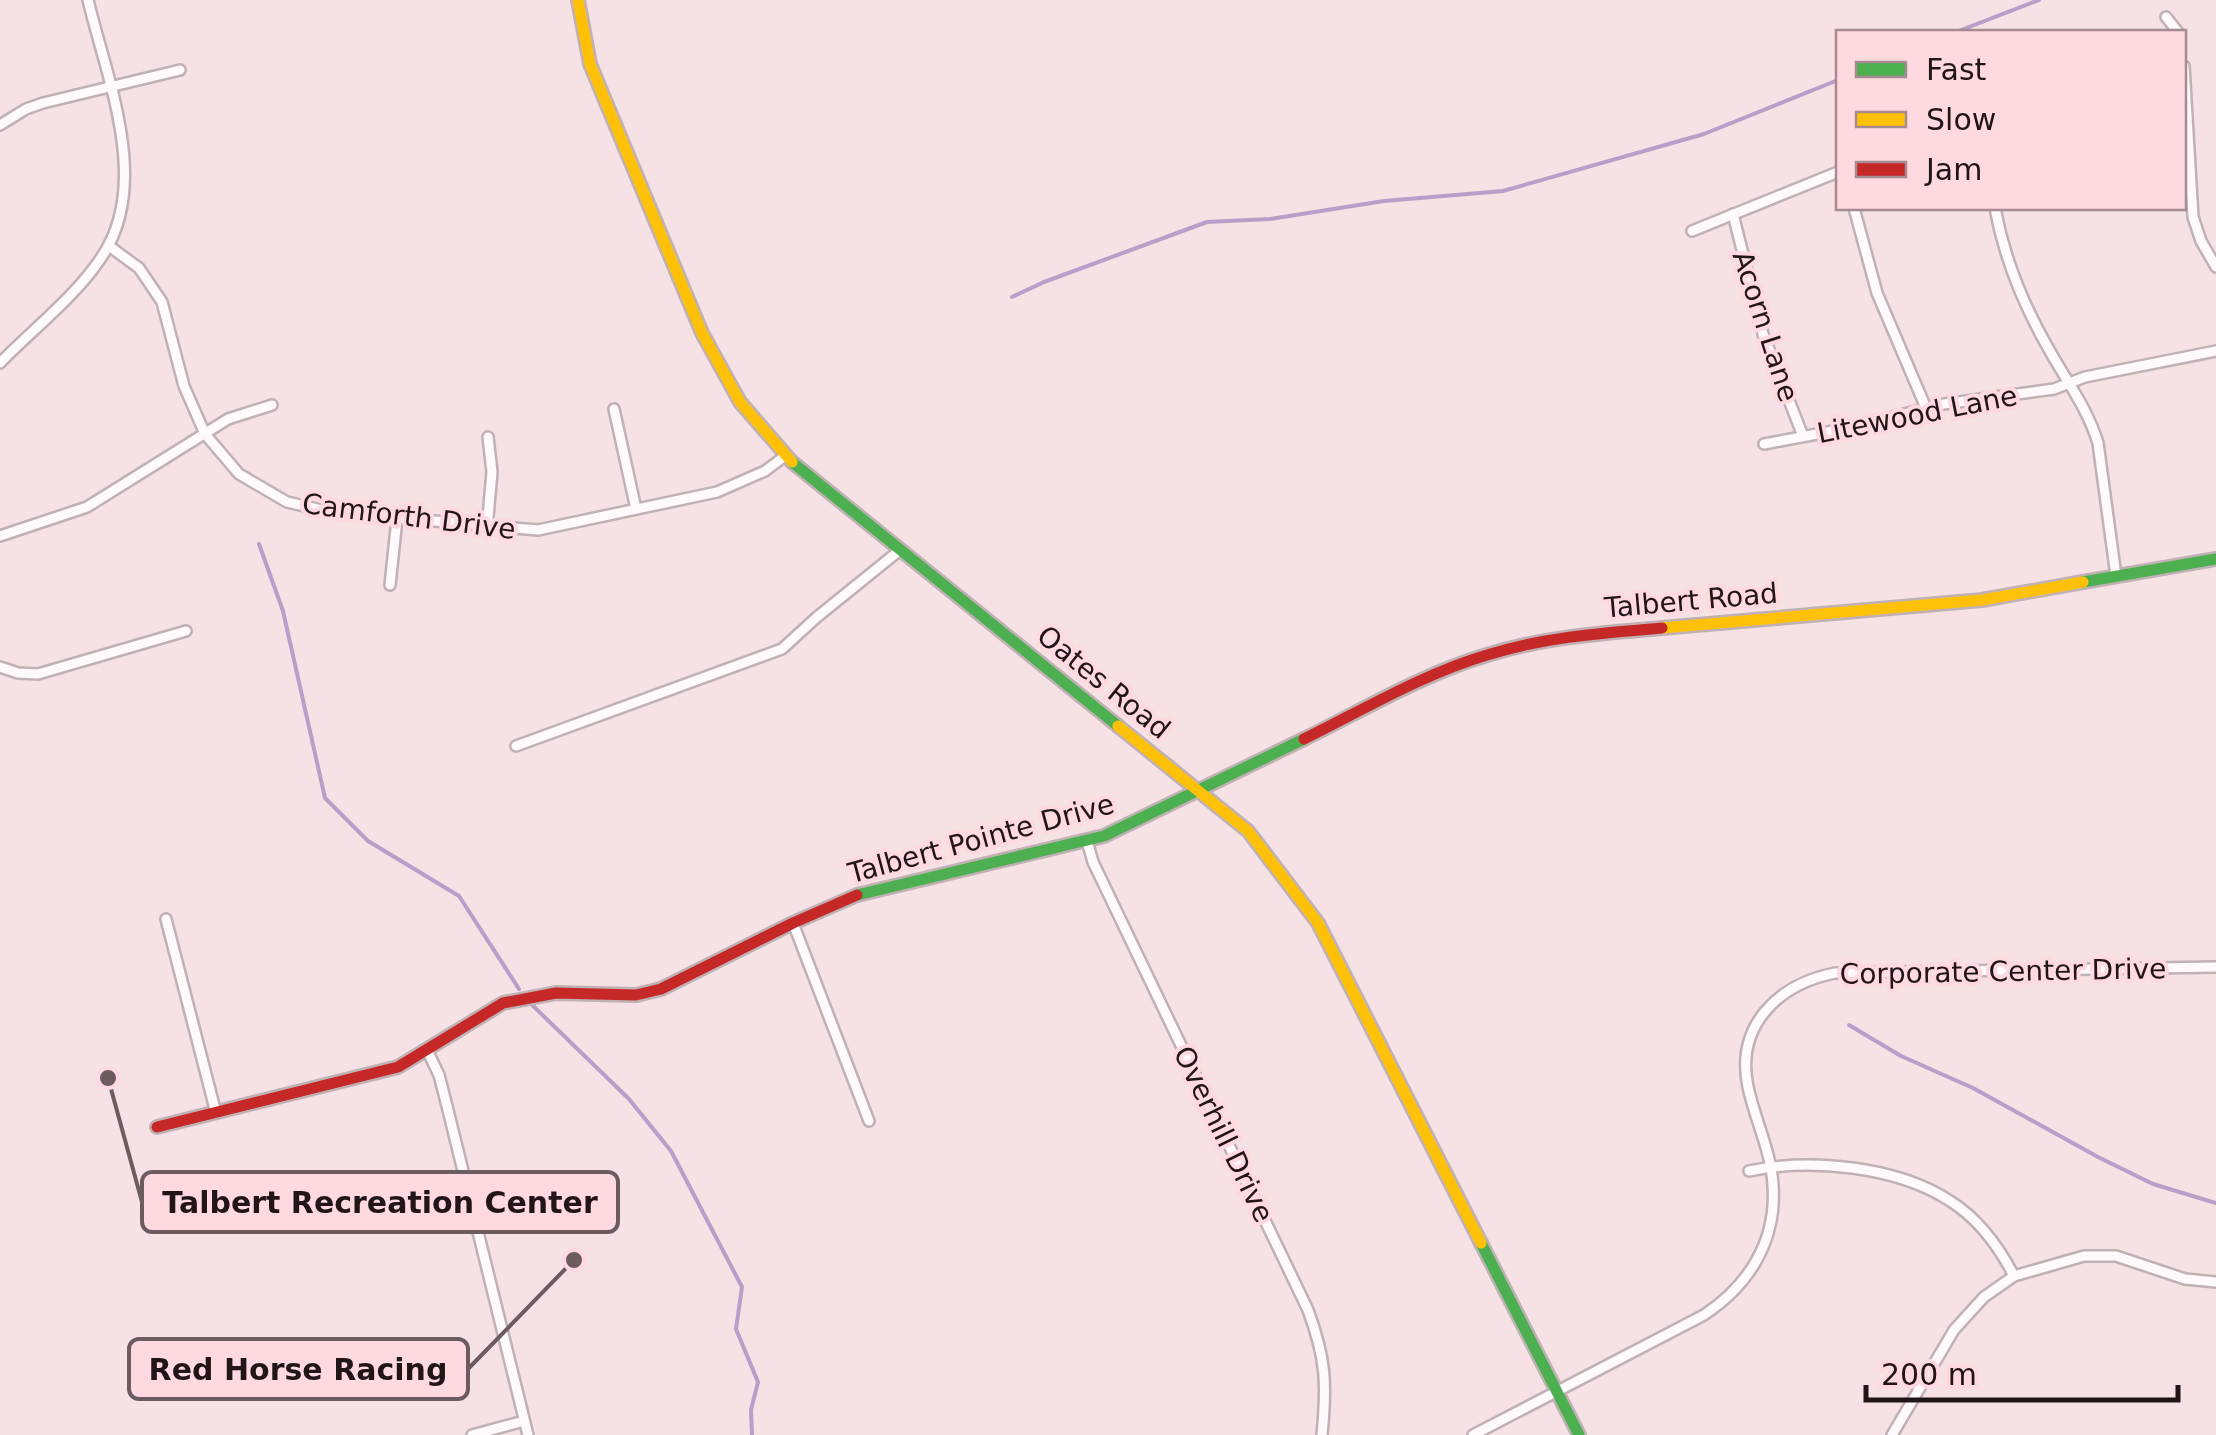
<svg xmlns="http://www.w3.org/2000/svg" width="2216" height="1435" font-family="'DejaVu Sans',sans-serif">
	<style>
		.lines { fill: none; stroke-linecap: round; stroke-linejoin: round }
		.stream { stroke: #b89ec8; stroke-width: 4 }
		.street-casing { stroke: #c0b1b4; stroke-width: 14 }
		.fast-casing { stroke: #c0b1b4; stroke-width: 16 }
		.slow-casing { stroke: #c0b1b4; stroke-width: 16 }
		.jam-casing { stroke: #c0b1b4; stroke-width: 16 }
		.street { stroke: #fefafb; stroke-width: 9 }
		.fast { stroke: #4caf50; stroke-width: 11 }
		.slow { stroke: #ffc107; stroke-width: 11 }
		.jam { stroke: #c62828; stroke-width: 11 }
		.labels { text-anchor: middle; stroke-width: 8; stroke-linejoin: round; paint-order: stroke }
		.street-label { font-size: 28px; fill: #221518; stroke: #fed9e0 }
		.leader { fill: none; stroke: #6c5c60; stroke-width: 4 }
		.callout-dot { fill: #6c5c60; stroke: #fed9e0; stroke-width: 4 }
		.callout { fill: #fed9e0; stroke: #6c5c60; stroke-width: 4 }
		.callout-label { font-size: 30px; text-anchor: middle; font-weight: bold; fill: #221518 }
	</style>
	<rect width="100%" height="100%" fill="#f6e1e5"/>
	<g class="lines">
		<g class="stream">
			<path d="M1956,32L2039,0"/>
			<path d="M1012,297L1044,282L1207,222L1270,219L1384,201L1503,191L1704,134L1838,80"/>
			<path d="M259,544L283,611L325,798L368,841L459,896L519,989"/>
			<path d="M527,1000L629,1099L671,1151L742,1287L736,1329L758,1382L751,1410L752,1435"/>
			<path d="M1849,1025L1901,1056L1973,1088L2098,1157L2153,1184L2216,1203"/>
		</g>
		<g class="street-casing">
			<g id="street">
				<path d="M2166,17L2178,32"/>
				<path d="M2184,66L2193,217L2201,241L2216,267"/>
				<path d="M0,125L26,109L43,103L180,70"/>
				<path d="M1854,208L1877,293L1926,408"/>
				<path d="M1995,208C2004,257 2022,302 2047,346C2065,379 2087,407 2098,443L2116,576"/>
				<path d="M1733,214L1763,334L1803,436"/>
				<path d="M1692,231L1838,172"/>
				<path d="M109,246L139,268L162,302L184,386L205,434L239,474L287,502L330,512L538,530L717,492L765,471L785,456"/>
				<path d="M0,363C33,329 75,297 101,258C152,184 107,80 88,0"/>
				<path d="M614,409L636,509"/>
				<path d="M1764,444L1844,429L1944,404L2054,389L2085,377L2216,351"/>
				<path d="M487,528L492,472L488,437"/>
				<path d="M0,536L87,507L228,419L272,405"/>
				<path d="M390,585L397,519"/>
				<path d="M0,667L18,673L38,674L186,631"/>
				<path d="M516,746L782,649L817,617L900,550"/>
				<path d="M1087,841L1093,862L1308,1310C1326,1359 1327,1383 1322,1435"/>
				<path d="M166,919L216,1113"/>
				<path d="M793,923L869,1121"/>
				<path d="M428,1052L439,1075L447,1106L528,1435"/>
				<path d="M1749,1171C1809,1158 1897,1166 1950,1201C1979,1219 1999,1247 2014,1276"/>
				<path d="M472,1435L524,1421"/>
				<path d="M1473,1435L1704,1315C1749,1285 1777,1241 1773,1185C1771,1151 1755,1120 1748,1087C1735,1025 1779,984 1835,973L2216,967"/>
				<path d="M1892,1435L1954,1330L1984,1297L2014,1276L2084,1256H2116L2185,1279L2216,1282"/>
			</g>
		</g>
		<g class="fast-casing">
			<g id="fast">
				<path d="M792,462L1118,726"/>
				<path d="M2083,582L2216,559"/>
				<path d="M857,895L1104,836L1304,739"/>
				<path d="M1481,1243L1579,1435"/>
			</g>
		</g>
		<g class="slow-casing">
			<g id="slow">
				<path d="M578,0L590,64L702,333L740,402L792,462"/>
				<path d="M1662,628L1982,600L2083,582"/>
				<path d="M1118,726L1248,831L1318,923L1481,1243"/>
			</g>
		</g>
		<g class="jam-casing">
			<g id="jam">
				<path d="M1304,739C1363,710 1423,674 1487,655C1544,637 1603,633 1662,628"/>
				<path d="M157,1127L398,1067L503,1003L556,993L636,995L661,989L793,923L857,895"/>
			</g>
		</g>
		<use href="#street" class="street"/>
		<use href="#fast" class="fast"/>
		<use href="#slow" class="slow"/>
		<use href="#jam" class="jam"/>
	</g>
	<g class="labels">
		<g class="street-label">
			<text transform="translate(1766 326) rotate(72)" y="10">Acorn Lane</text>
			<text transform="translate(1917 414) rotate(-11)" y="10">Litewood Lane</text>
			<text transform="translate(409 516) rotate(7)" y="10">Camforth Drive</text>
			<text transform="translate(1691 600) rotate(-5)" y="10">Talbert Road</text>
			<text transform="translate(1104 682) rotate(39)" y="10">Oates Road</text>
			<text transform="translate(981 838) rotate(-15)" y="10">Talbert Pointe Drive</text>
			<text transform="translate(2003 971) rotate(-1)" y="10">Corporate Center Drive</text>
			<text transform="translate(1224 1134) rotate(64)" y="10">Overhill Drive</text>
		</g>
	</g>
	<path class="leader" d="M108 1078L142 1202M574 1260L468 1369"/>
	<g class="callout-dot">
		<circle cx="108" cy="1078" r="10"/>
		<circle cx="574" cy="1260" r="10"/>
	</g>
	<g class="callout">
		<rect x="142" y="1172" width="476" height="60" rx="10"/>
		<rect x="129" y="1339" width="339" height="60" rx="10"/>
	</g>
	<g class="callout-label">
		<text x="380" y="1213">Talbert Recreation Center</text>
		<text x="298" y="1380">Red Horse Racing</text>
	</g>
	<rect x="1836" y="30" width="350" height="180" fill="#fed9e0" stroke="#a68b90" stroke-width="2.5"/>
	<rect x="1856" y="62" width="50" height="15" fill="#4caf50" stroke="#a68b90" stroke-width="2.5"/>
	<text x="1926" y="80" font-size="30" fill="#221518">Fast</text>
	<rect x="1856" y="112" width="50" height="15" fill="#ffc107" stroke="#a68b90" stroke-width="2.5"/>
	<text x="1926" y="130" font-size="30" fill="#221518">Slow</text>
	<rect x="1856" y="162" width="50" height="15" fill="#c62828" stroke="#a68b90" stroke-width="2.5"/>
	<text x="1926" y="180" font-size="30" fill="#221518">Jam</text>
	<path d="M1866 1385v15h312v-15" fill="none" stroke="#221518" stroke-width="5"/>
	<text x="1881" y="1385" font-size="30" fill="#221518" stroke="#fed9e0" stroke-width="8" paint-order="stroke">200 m</text>
</svg>
